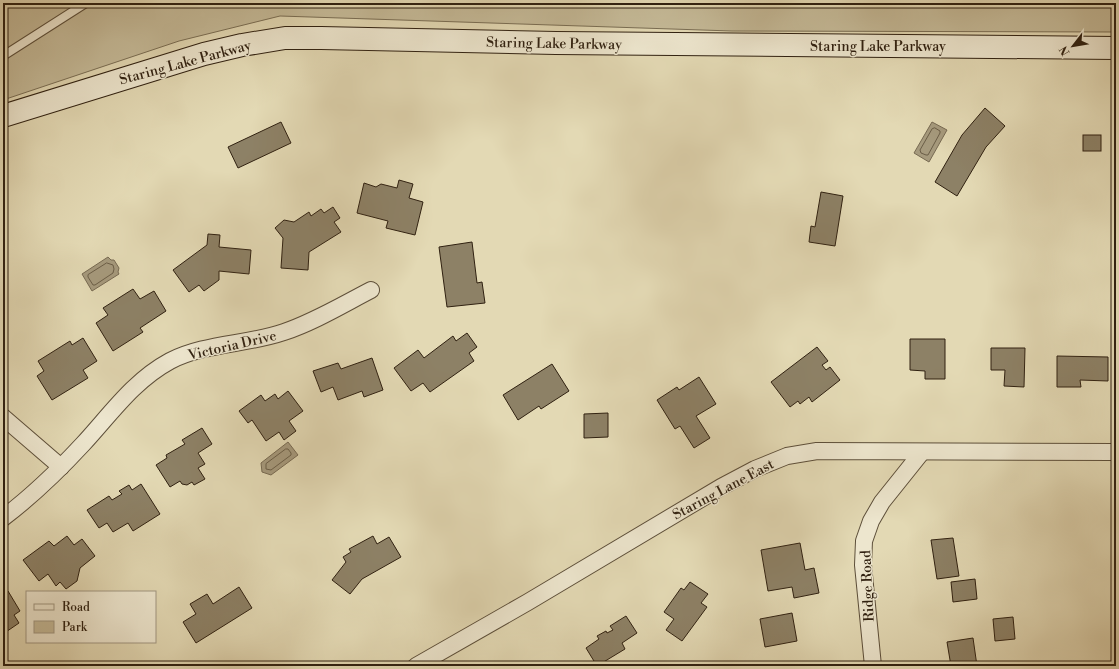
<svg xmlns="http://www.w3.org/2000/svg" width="1119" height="669" font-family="'Libre Bodoni',serif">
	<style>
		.green { fill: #c5ba98; stroke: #7a6e54 }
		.water { fill: #a69a7d; stroke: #776a52 }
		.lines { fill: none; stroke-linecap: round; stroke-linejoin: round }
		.shore { stroke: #6b5e47; stroke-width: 1 }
		.building { fill: #8d8166; stroke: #302111 }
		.lane-casing { stroke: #5d4f3a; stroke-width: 10 }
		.street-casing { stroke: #5d4f3a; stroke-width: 18 }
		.secondary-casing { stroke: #302111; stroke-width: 24 }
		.lane { stroke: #ede6ce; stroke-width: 8 }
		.street { stroke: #ede6ce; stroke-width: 16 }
		.secondary { stroke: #ede6ce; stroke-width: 22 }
		.labels { text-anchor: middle; stroke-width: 3; stroke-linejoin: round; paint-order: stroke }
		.street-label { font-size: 14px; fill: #302111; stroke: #ede6ce }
	</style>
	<rect width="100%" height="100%" fill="#e3d9b4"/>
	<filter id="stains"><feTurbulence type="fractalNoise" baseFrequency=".005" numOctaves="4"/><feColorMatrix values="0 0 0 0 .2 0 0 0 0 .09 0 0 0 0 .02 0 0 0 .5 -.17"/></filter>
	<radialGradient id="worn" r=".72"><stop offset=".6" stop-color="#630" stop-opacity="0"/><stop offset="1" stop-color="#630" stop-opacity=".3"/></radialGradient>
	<path class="green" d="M3,3H1116V32L732,31L280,16L179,41L3,100Z"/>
	<g class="water">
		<path d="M932,122L947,130L929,162L914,153Z"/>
		<path d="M108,257L111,260H114L119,268L118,272L119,274L92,291L82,274Z"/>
		<path d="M288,442L298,455L271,475L262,472L261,463Z"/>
	</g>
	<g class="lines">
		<g class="shore">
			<path d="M935,128L940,131V133L928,155H926L921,153L920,150L932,129Z"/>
			<path d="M107,263L113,265L114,269L113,273L95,285H93L88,277V275Z"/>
			<path d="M286,449H288L291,453V455L271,470L266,469V464Z"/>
		</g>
	</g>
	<g class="building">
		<path d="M985,108L1005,126L986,147L957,196L935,182L962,135Z"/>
		<path d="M281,122L291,143L238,168L228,147Z"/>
		<rect x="1083" y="135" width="18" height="16"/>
		<path d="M399,180L413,184L409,198L423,202L415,235L386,228L388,221L357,213L364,183L376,187L381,184L397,188Z"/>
		<path d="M821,192L843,196L835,246L809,242L811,226L815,227Z"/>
		<path d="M333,207L340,218L334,222L341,232L309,252L308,270L281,268L283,238L275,228L284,220L294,222L309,212L311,216L321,209L324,213Z"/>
		<path d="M208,234L220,235L219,247L251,250L249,274L219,271V280L204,291L199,285L189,292L173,270L207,245Z"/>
		<path d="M472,242L477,283L482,282L485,303L447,307L439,247Z"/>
		<path d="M133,289L140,299L154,291L166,311L140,328L143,332L113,351L96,323L108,315L103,308Z"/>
		<path d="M467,333L477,347L469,353L474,361L430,392L423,383L411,391L394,368L418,350L424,358L453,336L456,341Z"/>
		<path d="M83,338L97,361L83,370L88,378L52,400L37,376L44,371L38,361L70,341L72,345Z"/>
		<path d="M910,339H945V379H925V371L910,370Z"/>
		<path d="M817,347L828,361L822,365L826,370L830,367L840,380L812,402L809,397L800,404L798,401L790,407L771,382Z"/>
		<path d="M991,348H1025L1024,387L1004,386L1005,370H991Z"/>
		<path d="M1057,356L1108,357V381L1080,380L1081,387H1057Z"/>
		<path d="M372,358L383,390L364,397L362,391L338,400L333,387L321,392L313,371L338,363L341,369Z"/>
		<path d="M552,364L569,391L541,409L539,406L518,420L503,395Z"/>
		<path d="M699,377L716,404L696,416L710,438L694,448L680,426L675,429L657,400L677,387L679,390Z"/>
		<path d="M288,391L303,411L289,421L296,431L284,440L279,432L266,441L252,420L248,423L239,411L261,395L265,401L275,394L278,399Z"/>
		<path d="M608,413V437L584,438V414Z"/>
		<path d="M202,428L212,444L198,453L205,464L198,468L205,479L194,485L192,482L187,485L182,484L180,481L170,487L156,465L167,458L166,455L185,444L182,440Z"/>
		<path d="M141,484L160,514L133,531L128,523L113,532L107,523L99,528L87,510L109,496L112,500L122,494L119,491L129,485L132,490Z"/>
		<path d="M67,536L74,545L82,539L95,556L80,568L77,581L66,589L60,582L56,586L48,574L39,581L23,560L49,541L54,546Z"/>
		<path d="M373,536L377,544L389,537L401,557L362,579L350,594L332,580L346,562L343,557L351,552L349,549Z"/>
		<path d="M953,538L959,576L937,579L931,540Z"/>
		<path d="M800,543L805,570L814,568L819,593L794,598L792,587L768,591L761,550Z"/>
		<path d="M975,579L977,599L953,602L951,582Z"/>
		<path d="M690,582L708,594L701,603L707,607L682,641L666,630L674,619L664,612L681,588L684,590Z"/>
		<path d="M239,587L252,608L196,643L183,622L196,614L190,604L207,594L213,604Z"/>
		<path d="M3,590L8,591L20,611L14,615L19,623L3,634Z"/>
		<path d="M792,613L797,641L765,647L760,619Z"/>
		<path d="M626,616L637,633L622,643L625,649L597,666L586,648L599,639L597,636L606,631L607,633L613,630L610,626Z"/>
		<path d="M1013,617L1015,639L995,641L993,619Z"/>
		<path d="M973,638L977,666H951L947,642Z"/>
	</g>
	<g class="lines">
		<g class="lane-casing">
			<path id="lane" d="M3,56L86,3"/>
		</g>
		<g class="street-casing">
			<g id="street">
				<path d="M3,417L61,467"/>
				<path d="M3,518C32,496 58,471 83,444C110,415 133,381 170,361C205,343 246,345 284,332C314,322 342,305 371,290"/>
				<path d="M416,666L528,602L721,487L755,469L787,456L817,451L1116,452"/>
				<path d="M873,666L863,565L864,541L871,521L882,502L922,452"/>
			</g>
		</g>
		<g class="secondary-casing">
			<path id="secondary" d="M3,116L204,54L242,45L285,38H321L556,43L1116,48"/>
		</g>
		<use href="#lane" class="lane"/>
		<use href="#street" class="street"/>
		<use href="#secondary" class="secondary"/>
	</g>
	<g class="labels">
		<g class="street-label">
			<text transform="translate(554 43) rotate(1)" y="5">Staring Lake Parkway</text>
			<text x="878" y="51">Staring Lake Parkway</text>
			<text transform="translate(185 62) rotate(-15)" y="5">Staring Lake Parkway</text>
			<text transform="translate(232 345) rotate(-13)" y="5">Victoria Drive</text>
			<text transform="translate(723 489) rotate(-28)" y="5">Staring Lane East</text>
			<text transform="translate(867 586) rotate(-93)" y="5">Ridge Road</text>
		</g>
	</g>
	<rect width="1119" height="669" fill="none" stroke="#e3d9b4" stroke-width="16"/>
	<rect x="4" y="4" width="1111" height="661" fill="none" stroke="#302111" stroke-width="2"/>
	<rect x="8" y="8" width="1103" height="653" fill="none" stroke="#302111"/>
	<rect x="26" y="591" width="130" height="52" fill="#ede6ce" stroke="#a19782"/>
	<rect x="34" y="604" width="20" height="6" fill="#ede6ce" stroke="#a19782"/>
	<text x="62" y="611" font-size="12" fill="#302111">Road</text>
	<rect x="34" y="621" width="20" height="12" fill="#c5ba98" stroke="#a19782"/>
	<text x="62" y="631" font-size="12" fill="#302111">Park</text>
	<g transform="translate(1073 46) rotate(239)" stroke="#ede6ce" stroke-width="3" paint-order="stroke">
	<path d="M0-3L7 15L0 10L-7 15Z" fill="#302111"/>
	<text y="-6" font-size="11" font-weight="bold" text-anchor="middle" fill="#302111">N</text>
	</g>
	<rect width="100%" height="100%" filter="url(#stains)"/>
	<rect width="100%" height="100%" fill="url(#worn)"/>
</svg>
